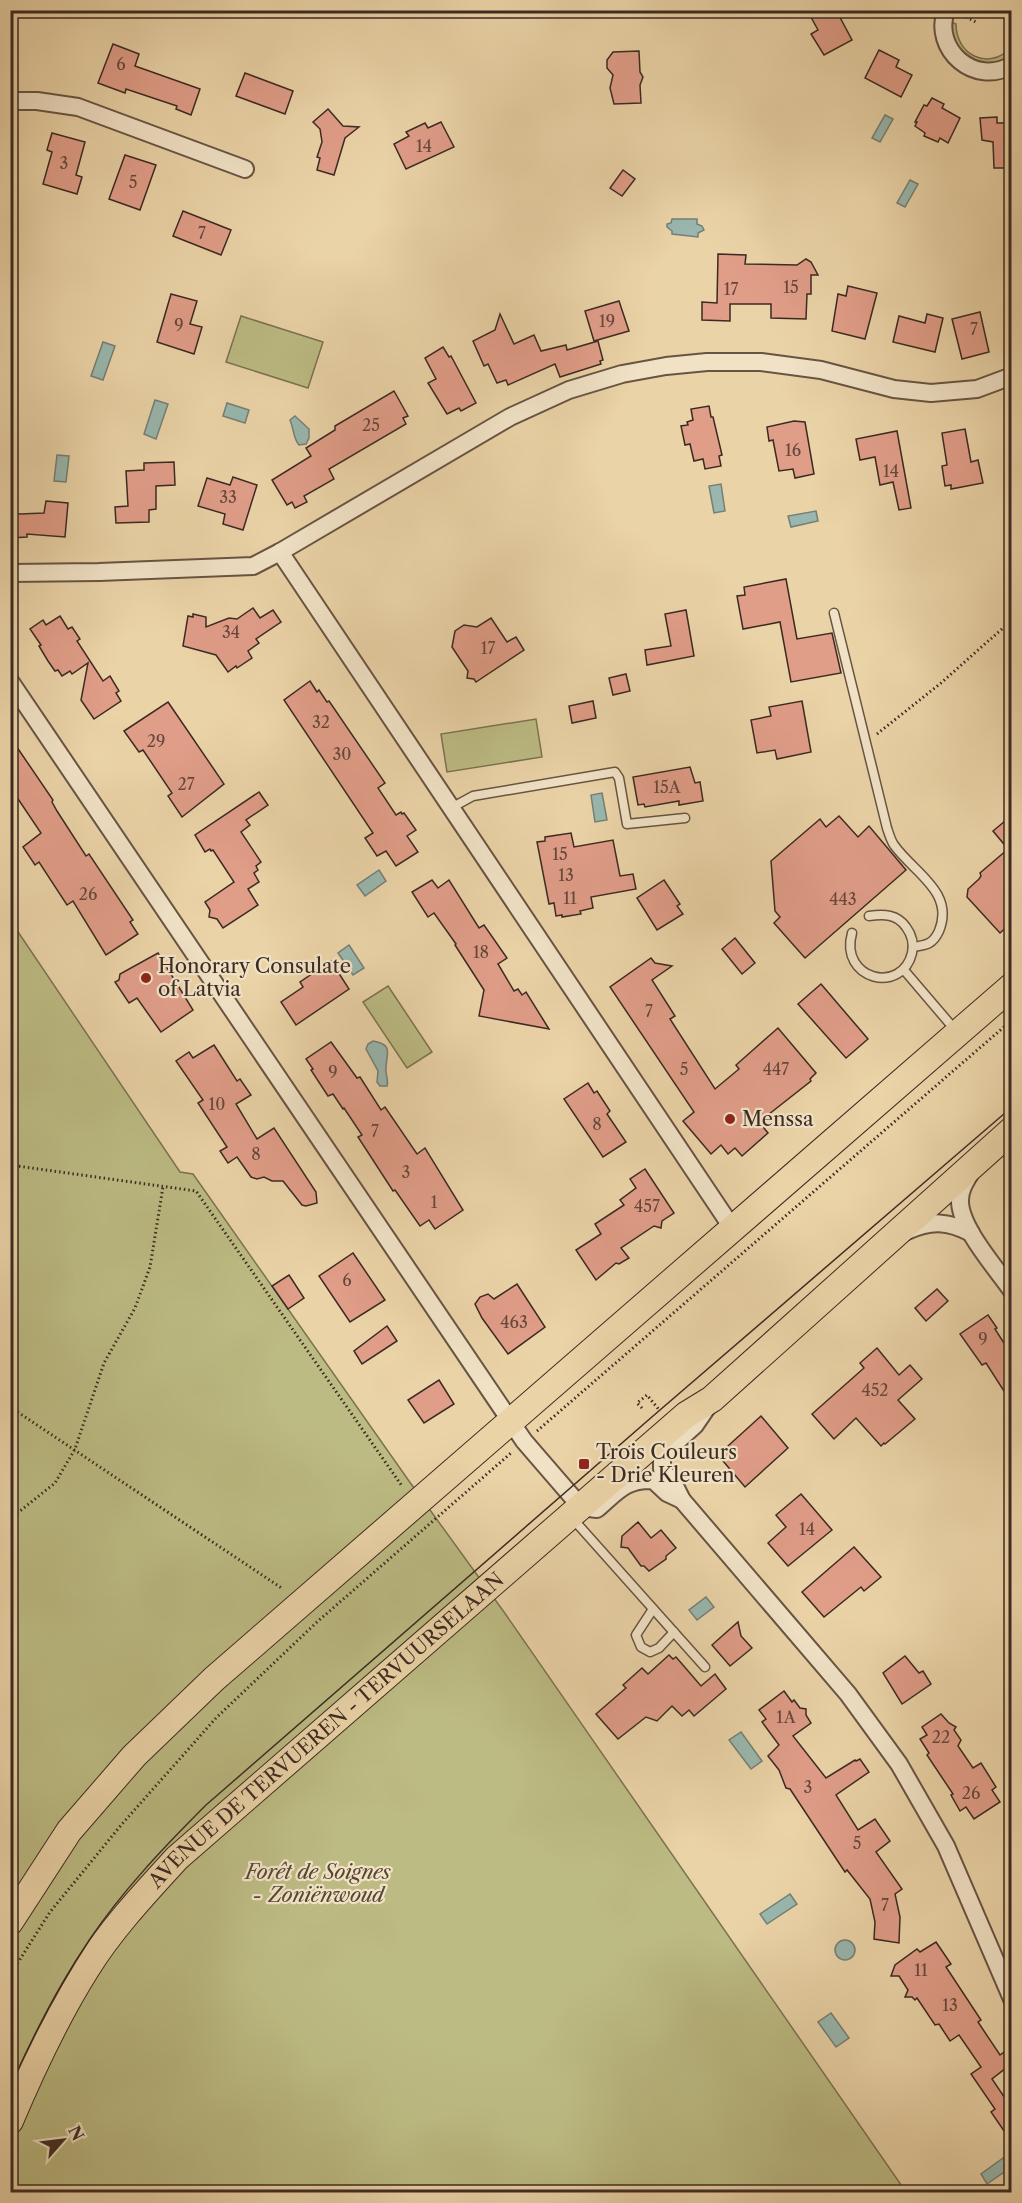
<svg xmlns="http://www.w3.org/2000/svg" width="1022" height="2203" font-family="'Libre Caslon Text',serif">
	<style>
		.green { fill: #bcbb83; stroke: #7c7252; stroke-width: 1.5 }
		.water { fill: #99b7ae; stroke: #747f76; stroke-width: 1.5 }
		.building { fill: #e09d88; stroke: #3c2a22; stroke-width: 1.5 }
		.lines { fill: none; stroke-linecap: round; stroke-linejoin: round }
		.lane-casing { stroke: #685443; stroke-width: 11 }
		.street-casing { stroke: #685443; stroke-width: 20 }
		.primary-casing { stroke: #3c2a22; stroke-width: 28 }
		.path { stroke: #3c2a22; stroke-width: 3; stroke-dasharray: 1.5 3; stroke-linecap: butt }
		.lane { stroke: #f1e2c6; stroke-width: 8 }
		.street { stroke: #f1e2c6; stroke-width: 16 }
		.primary { stroke: #ead3a7; stroke-width: 26 }
		.tram { stroke: #3c2a22; stroke-width: 1.5 }
		.poi-dot { fill: #8f2418; stroke: #f1e2c6; stroke-width: 2 }
		.labels { text-anchor: middle; stroke-width: 4.5; stroke-linejoin: round; paint-order: stroke }
		.number-label { font-size: 16px; fill: #65473c }
		.poi-label { font-size: 20px; fill: #3c2a22; stroke: #f1e2c6; text-anchor: start }
		.street-label { font-size: 20px; fill: #3c2a22; stroke: #f1e2c6 }
		.park-label { font-size: 20px; font-style: italic; fill: #564735; stroke: #f1e2c6 }
	</style>
	<rect width="100%" height="100%" fill="#ead3a7"/>
	<filter id="stains"><feTurbulence type="fractalNoise" baseFrequency=".00333" numOctaves="4"/><feColorMatrix values="0 0 0 0 .2 0 0 0 0 .09 0 0 0 0 .02 0 0 0 .5 -.17"/></filter>
	<radialGradient id="worn" r=".72"><stop offset=".6" stop-color="#630" stop-opacity="0"/><stop offset="1" stop-color="#630" stop-opacity=".3"/></radialGradient>
	<g class="green">
		<path d="M951,22L956,24C956,55 988,71 1011,48V55C992,68 965,65 954,42C951,36 951,28 951,22Z"/>
		<path d="M241,316L323,342L308,388L226,362Z"/>
		<path d="M536,719L542,757L447,772L441,734Z"/>
		<path d="M10,920L180,1172L193,1174L409,1481L504,1612L906,2192H11Z"/>
		<path d="M388,986L432,1052L407,1068L363,1002Z"/>
	</g>
	<g class="water">
		<path d="M885,115L893,119L880,142L872,138Z"/>
		<path d="M910,180L918,184L905,207L897,203Z"/>
		<path d="M672,219H697V224L702,226L704,230L698,233V237L672,234V231L667,227V224L671,223Z"/>
		<path d="M103,342L115,346L103,380L91,376Z"/>
		<path d="M155,400L168,404L156,439L144,434Z"/>
		<path d="M227,403L249,410L245,423L223,416Z"/>
		<path d="M295,416L309,429V438L306,444L299,445C293,438 294,429 290,420Z"/>
		<path d="M57,455L69,456L66,482L54,481Z"/>
		<path d="M721,484L725,511L714,513L709,486Z"/>
		<path d="M816,511L818,521L791,527L788,516Z"/>
		<path d="M602,793L607,820L595,822L591,795Z"/>
		<path d="M379,870L386,881L365,896L357,885Z"/>
		<path d="M349,945L364,968L353,975L338,953Z"/>
		<path d="M373,1041C393,1045 387,1051 386,1067C385,1074 389,1080 387,1086H380L377,1082L378,1071L366,1049L368,1044Z"/>
		<path d="M706,1597L714,1607L697,1620L689,1610Z"/>
		<path d="M741,1732L762,1761L751,1769L729,1740Z"/>
		<path d="M790,1894L797,1904L767,1924L760,1914Z"/>
		<circle cx="845" cy="1950" r="10"/>
		<path d="M831,2013L849,2038L836,2047L818,2022Z"/>
		<path d="M1003,2158L1010,2168L987,2184L981,2174Z"/>
	</g>
	<g class="building">
		<path d="M807,10H836L852,40L824,55L811,34L818,30Z"/>
		<path d="M113,44L139,54L135,66L200,89L191,115L176,109L177,106L126,89L125,93L98,83Z"/>
		<path d="M879,50L899,60L896,67L912,75L901,97L865,78Z"/>
		<path d="M639,51L640,72L643,77L640,85L641,103L614,104L610,88L613,75L607,68V60L613,52Z"/>
		<path d="M245,73L293,91L285,114L236,96Z"/>
		<path d="M932,98L944,104L942,108L960,118L948,143L940,138L938,142L924,136L925,133L915,126L917,122H915L924,105L927,106Z"/>
		<path d="M328,109L343,126L359,127L345,138L334,175L317,170L320,158L317,157L322,142L320,129L313,122Z"/>
		<path d="M997,117V123H1011V168H994L993,142L982,140L980,118Z"/>
		<path d="M441,122L454,147L406,169L394,144L409,136L406,132L425,123L428,128Z"/>
		<path d="M52,133L85,142L76,175L82,177L77,194L43,184L52,152L47,150Z"/>
		<path d="M125,155L156,165L140,210L109,199Z"/>
		<path d="M623,170L635,179L622,196L610,188Z"/>
		<path d="M183,211L231,230L221,255L173,236Z"/>
		<path d="M718,254L746,255L745,264L797,265L806,259L811,262L818,275H811V294H807L806,319L771,318V304H730V321L702,320V302L717,303Z"/>
		<path d="M848,286L877,293L865,339L832,331L838,294L846,296Z"/>
		<path d="M171,294L197,301L190,324L202,327L194,354L157,342Z"/>
		<path d="M619,301L629,331L594,341L585,311Z"/>
		<path d="M980,312L989,352L962,359L952,319Z"/>
		<path d="M500,314L514,344L534,335L541,351L566,345L567,350L598,341L603,360L600,361L601,364L560,377L555,364L508,385L506,380L497,383L488,364L484,366L473,341L495,330Z"/>
		<path d="M927,314L943,318L935,352L893,342L899,316L925,323Z"/>
		<path d="M443,347L449,357L451,356L476,403L461,411L459,408L447,414L428,383L436,379L425,358Z"/>
		<path d="M394,391L408,416L403,418L406,424L329,469L334,479L304,496L307,502L295,508L292,502L287,505L272,480L311,456L306,448L335,430V426Z"/>
		<path d="M709,406L711,417H713L722,455L719,456L721,466L705,469L703,459L694,461L690,444L685,445L681,426L688,425L687,422L693,420L691,409Z"/>
		<path d="M794,421L805,422L814,474L795,478L793,469L779,471L773,440L769,441L767,427Z"/>
		<path d="M965,429L971,462L978,460L983,483L951,489V485L945,486L942,466L947,465L942,433Z"/>
		<path d="M897,431L911,508L899,510L893,482L880,485L875,457L860,460L856,439Z"/>
		<path d="M174,462L175,485L156,486V509L149,510V522L116,523L115,507L128,506L126,471L144,470V463Z"/>
		<path d="M233,477L257,485L243,530L223,524L225,514L198,506L207,478L230,485Z"/>
		<path d="M46,501L68,503L65,537L27,534V537L10,538V512L20,514L44,513Z"/>
		<path d="M786,579L797,639L832,633L841,673L791,682L780,622L743,629L737,596L745,595L744,587Z"/>
		<path d="M253,608L260,618L273,610L281,622L256,639L259,643L248,651L252,658L237,668L236,666L228,672L216,655L183,646L188,616L193,617V614L206,617V627L229,618L237,619Z"/>
		<path d="M686,610L694,656L647,665L645,650L671,646L665,614Z"/>
		<path d="M60,616L68,629L72,627L80,639L77,641L103,681L110,676L119,691L116,693L121,701L94,719L81,700L88,663L72,674L70,671L62,676L58,670L55,671L48,661L39,646L41,645L30,629L43,620L46,625Z"/>
		<path d="M491,618L507,642L516,637L524,650L476,682L474,679L467,678L468,671L452,647L455,631L464,625L477,627Z"/>
		<path d="M626,674L630,691L613,695L609,678Z"/>
		<path d="M310,681L317,692L319,690L327,702L329,701L385,783L378,788L396,815L401,812L402,814L404,813L416,830L407,836L418,852L396,866L386,851L377,856L365,838L373,833L284,700Z"/>
		<path d="M593,701L596,718L572,723L569,706Z"/>
		<path d="M802,701L811,752L777,759L775,750L757,753L751,720L771,716L769,707Z"/>
		<path d="M168,702L224,784L182,817L168,796L172,793L143,750L139,752L124,731Z"/>
		<path d="M10,737L53,800L52,802L57,811L86,856L89,854L133,920L130,922L138,934L106,955L73,901L67,905L39,862L35,865L23,847L41,833L10,787Z"/>
		<path d="M690,767L695,783L700,782L703,801L679,805V801L645,807L644,804L638,805L633,777Z"/>
		<path d="M259,792L268,805L246,820L250,825L241,832L261,862L256,866L258,870L254,873L259,882L248,889L258,905L223,928L217,919L209,917L210,910L205,902L234,882L213,850L211,851L210,849L205,852L195,835Z"/>
		<path d="M839,816L858,837L869,826L906,870L805,958L774,923L780,917L775,911L771,861L820,819L826,827Z"/>
		<path d="M1011,816V923L1000,933L967,897L968,889L979,879L981,876L980,873L1008,849L993,831Z"/>
		<path d="M571,833L574,847L613,840L620,876L633,874L636,889L591,897L593,908L580,911L581,914L562,917V915L556,916L554,903L549,904L537,842L545,841V837Z"/>
		<path d="M432,880L438,888L449,880L479,928L484,925L507,958L498,964L514,991L518,989L522,995L526,992L549,1029L479,1016L484,990L455,945L456,944L434,913L428,917L412,892Z"/>
		<path d="M664,880L680,904L677,906L683,914L657,930L637,898Z"/>
		<path d="M735,938L755,963L742,974L722,949Z"/>
		<path d="M158,953L193,1010L161,1032L137,998L129,1003L115,982L119,980L120,974Z"/>
		<path d="M651,958L655,963L672,966L652,980L675,1016L670,1019L715,1089L739,1069L736,1065L778,1028L816,1073L810,1079L811,1081L759,1122L768,1133L742,1156L735,1148L728,1154L721,1145L711,1154L683,1121L694,1112L610,987Z"/>
		<path d="M331,961L349,989L296,1025L281,1002L303,987L300,982Z"/>
		<path d="M821,984L868,1039L846,1058L798,1004Z"/>
		<path d="M331,1042L357,1078L360,1077L381,1110L385,1107L417,1154L425,1148L463,1210L435,1229L429,1220L420,1226L395,1190L393,1191L358,1137L362,1135L344,1108L343,1109L333,1094L328,1096L311,1070L313,1069L306,1059Z"/>
		<path d="M214,1045L237,1081L240,1079L251,1095L236,1104L257,1139L274,1128L316,1192L317,1203L306,1206L302,1205L283,1181H272L264,1177L257,1179L251,1177L237,1157L228,1163L220,1151L227,1147L198,1103L203,1100L176,1061L189,1052L193,1058Z"/>
		<path d="M588,1083L594,1093L597,1091L610,1111L607,1114L626,1142L603,1157L564,1099Z"/>
		<path d="M645,1169L674,1213L662,1221L661,1228L654,1226L621,1248L629,1258L619,1264L616,1263L596,1280L576,1250L601,1234L595,1224L624,1205L620,1200L636,1188L630,1179Z"/>
		<path d="M353,1253L385,1300L350,1322L319,1276Z"/>
		<path d="M289,1275L304,1298L288,1309L272,1286Z"/>
		<path d="M517,1284L545,1327L508,1354L482,1318L475,1304L480,1297L488,1294L494,1299Z"/>
		<path d="M937,1289L948,1301L926,1321L915,1308Z"/>
		<path d="M988,1315L997,1328L995,1329L1011,1354V1402L986,1363L982,1365L960,1334Z"/>
		<path d="M387,1326L397,1341L362,1364L354,1351Z"/>
		<path d="M877,1348L899,1375L910,1365L922,1379L898,1400L915,1419L885,1444L884,1443L881,1446L856,1418L834,1439L812,1414L864,1368L860,1363Z"/>
		<path d="M439,1380L454,1404L424,1423L408,1400Z"/>
		<path d="M761,1416L788,1448L745,1487L718,1455Z"/>
		<path d="M801,1494L832,1530L788,1566L768,1543L786,1527L776,1515Z"/>
		<path d="M638,1522L651,1538L661,1530L676,1548L666,1556V1559L649,1571L644,1566H641L628,1548L621,1547L622,1536Z"/>
		<path d="M854,1547L881,1577L864,1591L861,1587L824,1617L802,1592Z"/>
		<path d="M738,1622L741,1636L752,1648L730,1666L712,1645Z"/>
		<path d="M669,1655L673,1659L676,1657L701,1686L715,1674L726,1689L694,1716L689,1710L682,1716L672,1706L657,1721L646,1717L618,1739L596,1714L626,1688L623,1685L642,1668L648,1674Z"/>
		<path d="M905,1656L919,1673L923,1671L931,1684L902,1704L883,1673Z"/>
		<path d="M784,1691L792,1702L794,1700L800,1708L806,1709V1715L811,1723L793,1736L826,1778L855,1760L856,1761L860,1759L869,1772L836,1795L858,1830L875,1819L890,1841L876,1852L902,1889L895,1894L900,1917L899,1943L874,1939L875,1922L870,1899L847,1870L845,1872L790,1789L786,1788L779,1770L768,1756L779,1745L762,1722L766,1719L759,1710Z"/>
		<path d="M941,1714L949,1723L956,1727L954,1730L961,1740L958,1746L973,1768L981,1763L996,1787L992,1790L1000,1802L974,1819L966,1807L960,1811L951,1795L953,1794L927,1755L929,1753L920,1739L927,1735L922,1727Z"/>
		<path d="M936,1942L951,1964L946,1967L981,2020L978,2022L1000,2055L1004,2052L1011,2064L992,2079L1011,2107V2141L991,2112L995,2109L971,2074L981,2067L959,2035L950,2041L939,2024L935,2025L917,1998L915,2000L912,1997H905L908,1990L899,1976H891L895,1965L917,1949L920,1952Z"/>
	</g>
	<g class="lines">
		<g class="lane-casing">
			<g id="lane">
				<path d="M834,613L887,828C889,834 891,841 894,845C914,873 955,892 939,931C933,944 927,945 913,947"/>
				<path d="M451,808L473,796L615,772L619,778L627,824L685,818"/>
				<path d="M852,933C839,980 902,995 912,953C914,944 912,935 906,927C897,914 884,914 869,916"/>
				<path d="M904,970L956,1031"/>
				<path d="M573,1519L705,1667"/>
				<path d="M653,1609L636,1635L641,1647L650,1652L659,1648L674,1632"/>
			</g>
		</g>
		<g class="street-casing">
			<g id="street">
				<path d="M946,10C932,50 975,87 1012,65"/>
				<path d="M10,101H37L78,107L245,169"/>
				<path d="M280,552L733,1229"/>
				<path d="M10,573L99,572L253,566L280,552L510,417L569,390L622,374L666,366L707,362H761L821,370L894,389L931,393L977,389L1012,376"/>
				<path d="M10,681L524,1441L581,1507L597,1509C617,1492 625,1479 653,1480L667,1493L682,1500"/>
				<path d="M970,1174C965,1182 960,1190 960,1200C959,1227 997,1269 1012,1291"/>
				<path d="M907,1231C931,1220 948,1221 971,1233"/>
				<path d="M708,1406L695,1425L662,1455V1469L675,1486L682,1500L848,1694L899,1764L946,1846L1012,1999"/>
			</g>
		</g>
		<g class="primary-casing">
			<g id="primary">
				<path d="M10,1922L69,1831L134,1756L214,1679L1012,986"/>
				<path id="s1" d="M10,2121C32,2069 56,2017 87,1968C112,1928 145,1893 177,1858L686,1415L712,1399L1012,1130"/>
			</g>
		</g>
		<g class="path">
			<path d="M962,15L978,23"/>
			<path d="M877,734L941,683L1012,620"/>
			<path d="M10,1165L196,1191L402,1486"/>
			<path d="M10,1407L283,1589"/>
			<path d="M642,1408L637,1403L647,1395L660,1411"/>
			<path d="M537,1431L1012,1020"/>
			<path d="M10,1519L55,1483L75,1449L104,1363L135,1308L150,1267L163,1187"/>
			<path d="M10,1975L50,1912L122,1824L216,1718L317,1622L511,1453"/>
		</g>
		<use href="#lane" class="lane"/>
		<use href="#street" class="street"/>
		<use href="#primary" class="primary"/>
		<path class="tram" d="M10,2088C33,2036 59,1986 90,1939C123,1890 164,1847 206,1805L653,1416L1012,1107"/>
	</g>
	<g class="poi-dot">
		<circle cx="146" cy="978" r="6"/>
		<circle cx="730" cy="1119" r="6"/>
		<rect x="578" y="1458" width="12" height="12" rx="3"/>
	</g>
	<g class="labels">
		<g class="number-label">
			<text x="121" y="70">6</text>
			<text x="424" y="152">14</text>
			<text x="64" y="169">3</text>
			<text x="133" y="188">5</text>
			<text x="202" y="239">7</text>
			<text x="791" y="293">15</text>
			<text x="731" y="295">17</text>
			<text x="607" y="327">19</text>
			<text x="179" y="331">9</text>
			<text x="974" y="335">7</text>
			<text x="371" y="431">25</text>
			<text x="793" y="456">16</text>
			<text x="891" y="477">14</text>
			<text x="228" y="503">33</text>
			<text x="231" y="638">34</text>
			<text x="488" y="654">17</text>
			<text x="321" y="728">32</text>
			<text x="156" y="747">29</text>
			<text x="342" y="760">30</text>
			<text x="186" y="790">27</text>
			<text x="667" y="793">15A</text>
			<text x="560" y="860">15</text>
			<text x="566" y="881">13</text>
			<text x="88" y="900">26</text>
			<text x="570" y="904">11</text>
			<text x="843" y="905">443</text>
			<text x="481" y="958">18</text>
			<text x="649" y="1017">7</text>
			<text x="684" y="1075">5</text>
			<text x="776" y="1075">447</text>
			<text x="333" y="1078">9</text>
			<text x="217" y="1110">10</text>
			<text x="597" y="1130">8</text>
			<text x="375" y="1137">7</text>
			<text x="256" y="1160">8</text>
			<text x="406" y="1178">3</text>
			<text x="434" y="1208">1</text>
			<text x="647" y="1212">457</text>
			<text x="347" y="1286">6</text>
			<text x="514" y="1328">463</text>
			<text x="983" y="1345">9</text>
			<text x="875" y="1396">452</text>
			<text x="807" y="1535">14</text>
			<text x="786" y="1723">1A</text>
			<text x="941" y="1743">22</text>
			<text x="808" y="1793">3</text>
			<text x="971" y="1799">26</text>
			<text x="857" y="1849">5</text>
			<text x="885" y="1911">7</text>
			<text x="921" y="1976">11</text>
			<text x="950" y="2011">13</text>
		</g>
		<g class="poi-label">
			<text x="158" y="973">Honorary Consulate<tspan x="158" dy="23">of Latvia</tspan></text>
			<text x="742" y="1126">Menssa</text>
			<text x="596" y="1459">Trois Couleurs<tspan x="596" dy="23">- Drie Kleuren</tspan></text>
		</g>
		<g class="street-label">
			<text dy="7" stroke="none"><textPath href="#s1" startOffset="510">AVENUE DE TERVUEREN - TERVUURSELAAN</textPath></text>
		</g>
		<g class="park-label">
			<text x="318" y="1879">Forêt de Soignes<tspan x="318" dy="23">- Zoniënwoud</tspan></text>
		</g>
	</g>
	<rect width="1022" height="2203" fill="none" stroke="#ead3a7" stroke-width="36"/>
	<rect x="12" y="12" width="998" height="2179" fill="none" stroke="#3c2a22" stroke-width="3"/>
	<rect x="18" y="18" width="986" height="2167" fill="none" stroke="#3c2a22" stroke-width="1.5"/>
	<g transform="translate(63 2140) rotate(62)" stroke="#f1e2c6" stroke-width="4.5" paint-order="stroke">
	<path d="M0-4.5L10 22L0 15L-10 22Z" fill="#3c2a22"/>
	<text y="-9" font-size="16" font-weight="bold" text-anchor="middle" fill="#3c2a22">N</text>
	</g>
	<rect width="100%" height="100%" filter="url(#stains)"/>
	<rect width="100%" height="100%" fill="url(#worn)"/>
</svg>
